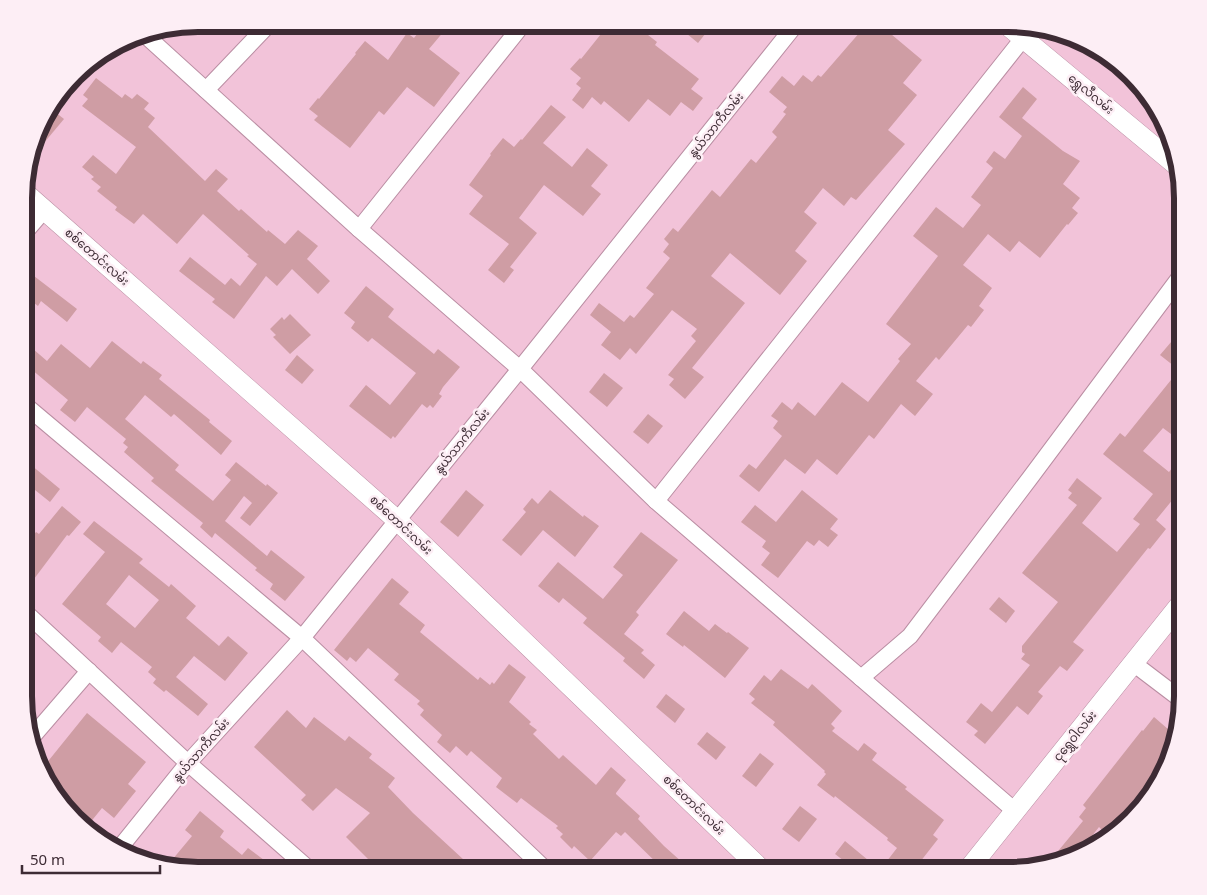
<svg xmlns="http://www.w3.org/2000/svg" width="1207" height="895" font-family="Georgia,'Noto Sans Myanmar',serif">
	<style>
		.building { fill: #cf9da4; fill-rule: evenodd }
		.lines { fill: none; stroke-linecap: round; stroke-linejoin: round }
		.minor-casing { stroke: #ba8ea3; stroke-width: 18 }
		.tertiary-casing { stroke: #ba8ea3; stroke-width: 21 }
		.minor { stroke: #fff; stroke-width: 16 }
		.tertiary { stroke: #fff; stroke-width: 20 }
		.labels { text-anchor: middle; stroke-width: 5; stroke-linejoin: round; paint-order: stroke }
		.street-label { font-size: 12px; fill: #3d2b34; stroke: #fdeef5 }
		.rim { fill: none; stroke: #3d2b34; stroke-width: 6 }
	</style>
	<rect width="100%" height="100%" fill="#f2c3d9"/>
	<g class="building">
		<path d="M425,24H450L429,49L460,73L434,107L407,87L384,115L379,111L350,148L314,120L318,116L309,109L318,98L319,99L356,54L355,53L365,41L388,60L407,33L414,38Z"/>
		<path d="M609,24H634L657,42L655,45L699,79L691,89L703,98L693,111L681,102L670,116L648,99L629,122L604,101L601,105L592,97L583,109L572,100L581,88L576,84L581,78L570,69L580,58L581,59Z"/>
		<path d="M675,24H713L698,43Z"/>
		<path d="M867,24H879L922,60L903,83L917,95L888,130L905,144L856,200L851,197L844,206L823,188L804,212L817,223L795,251L807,261L780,295L730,253L711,276L745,303L692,368L704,377L685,399L669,385L674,379L668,375L696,341L691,336L697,329L672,310L636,354L630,348L620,360L601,345L611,332L590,315L599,303L624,322L630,315L634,318L654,294L646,288L670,258L663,252L669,244L664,239L673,228L678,232L712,190L720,197L751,159L756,163L777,137L772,132L786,114L783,112L787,107L769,92L782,76L794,86L803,75L812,82L818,75L821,77Z"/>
		<path d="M96,78L122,98L125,94L132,99L137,94L149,103L144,109L155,118L148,127L205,181L216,169L228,179L217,191L239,211L241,209L267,232L268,230L285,244L298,230L318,246L307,259L330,281L318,294L292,269L277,286L266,276L234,319L212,302L215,299L179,271L190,257L225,285L231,278L240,286L257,264L247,256L249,255L203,214L177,244L143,214L134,224L115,210L117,207L97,191L101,187L91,179L94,177L82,167L93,155L116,174L136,147L82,106L88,99L83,95Z"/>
		<path d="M1023,87L1037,99L1022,118L1063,151L1080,161L1063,184L1080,198L1072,208L1078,213L1068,225L1067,224L1040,258L1019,241L1010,252L988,234L963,265L992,288L979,306L984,310L971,327L968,325L939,360L936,357L916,381L933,394L915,416L901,404L874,439L869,435L837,475L817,459L805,474L785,459L759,492L739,476L749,464L756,469L782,436L773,428L778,421L771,416L782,402L792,410L798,402L815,416L842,382L868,402L900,361L898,359L911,344L886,324L938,256L913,236L936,207L963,228L981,205L971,197L993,168L986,162L994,151L1005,159L1022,136L999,117Z"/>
		<path d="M551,105L566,117L543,143L572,167L587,148L608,165L591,186L601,194L583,216L544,185L519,218L537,233L510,267L514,270L504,283L488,270L509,244L469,214L483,196L469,185L491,155L490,154L503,138L514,147L521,139L522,140Z"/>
		<path d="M50,108L64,119L33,156H32L47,111Z"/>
		<path d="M34,276L77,309L67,322L41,301L38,306L25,296V287Z"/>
		<path d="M366,286L394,309L388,317L434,354L438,349L460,367L443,387L439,394L442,396L433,408L430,405L427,408L422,404L395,438L393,436L391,439L349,406L366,385L390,405L416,373L372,338L368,342L351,328L355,322L344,313Z"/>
		<path d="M290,314L311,335L290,354L273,337L276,335L270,329L282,317L284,320Z"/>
		<path d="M1183,328V403L1172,417L1183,425V443L1163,428L1143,451L1169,472L1183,454V487L1156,520L1166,529L1150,549L1148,548L1073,642L1084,650L1067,671L1060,666L1038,692L1043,696L1028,715L1017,706L985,744L974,735L978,731L966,722L981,703L992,712L1030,665L1021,659L1025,654L1022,652V646L1058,602L1022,573L1077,505L1068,498L1072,493L1068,490L1077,478L1102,498L1082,523L1117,552L1140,524L1133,519L1153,494L1103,454L1120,433L1125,437L1179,370L1160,355Z"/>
		<path d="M112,341L141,364L143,361L162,375L159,379L210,420L209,422L232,441L221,455L174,414L171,417L145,395L125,419L179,465L175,470L213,501L231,480L225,475L236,462L266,486L267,484L278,493L250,526L240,518L252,503L244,496L225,521L267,556L271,550L305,577L285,601L270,589L273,584L255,570L257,568L215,533L212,538L200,527L203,523L151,481L154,478L124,452L128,447L123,443L126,439L87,407L75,422L60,410L68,400L25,364V342L47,361L61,344L90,368Z"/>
		<path d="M297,355L314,370L302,384L285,370Z"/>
		<path d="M604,373L623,388L607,407L589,392Z"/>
		<path d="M648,414L663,426L648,444L633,432Z"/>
		<path d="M25,460L60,489L50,502L25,482Z"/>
		<path d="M466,490L484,505L458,537L440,522Z"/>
		<path d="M550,490L583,517L584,515L599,526L575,557L543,530L521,556L502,540L526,512L523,509L532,498L538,504Z"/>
		<path d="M802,490L838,519L830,529L838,535L828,547L819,540L814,546L807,541L778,578L761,565L770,553L762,547L766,541L741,522L755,505L776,522Z"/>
		<path d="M62,506L81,522L69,536L67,535L34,579L24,572V548L36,532L39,534Z"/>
		<path d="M94,521L143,559L139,563L169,587L171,584L196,606L186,618L219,646L228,636L248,653L225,681L194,656L176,677L208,704L198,716L166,690L164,692L153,683L156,679L148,672L152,667L121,642L112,653L98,641L101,637L62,604L105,552L83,534ZM129,575L159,600L135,628L106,604Z"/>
		<path d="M641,532L678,560L636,612L639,615L624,634L644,650L641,653L655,665L644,679L623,661L625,658L583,623L587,618L563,598L559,603L538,586L558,562L603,599L623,575L613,567Z"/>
		<path d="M392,578L409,592L399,604L425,625L420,632L478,680L480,677L490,685L492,682L494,684L509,664L526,677L509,702L531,722L529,724L537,730L533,734L559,759L563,755L596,785L611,767L626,780L616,793V794L640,816L638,819L664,846L692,871H665L625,832L621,836L616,832L590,861L574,846L572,849L560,837L563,834L556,828L558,826L521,798L517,803L496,787L502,778L471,751L467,756L456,746L450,753L437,742L442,735L420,715L424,710L417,704L420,701L394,680L399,674L368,648L356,662L350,657L347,661L334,650Z"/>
		<path d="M999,597L1015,611L1006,623L989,609Z"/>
		<path d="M684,611L709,631L715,624L727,633L728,632L749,648L725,678L684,645L683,647L666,634Z"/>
		<path d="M781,669L808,689L812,684L842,711L831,724L835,728L832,731L858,751L864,743L877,753L872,760L907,787L905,789L944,820L933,835L938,839L913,871H857L835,854L845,841L880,870L897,848L887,840L888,838L835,796L834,798L817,785L826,774L824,772L825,771L773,725L775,722L751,703L755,699L749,694L764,675L771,681Z"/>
		<path d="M666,694L685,709L675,723L656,707Z"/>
		<path d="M287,710L306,728L314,717L345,741L349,736L372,754L369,758L395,778L388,787L413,813L464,860L453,871H433L420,859L407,871H380L346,837L370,813L336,788L313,811L301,800L306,795L254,747Z"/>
		<path d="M87,713L146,762L128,784L136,791L114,818L102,808L85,829L42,774L41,770Z"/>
		<path d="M1154,717L1176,736L1170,764L1140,812L1108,836L1099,827L1076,856L1049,862L1083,821L1079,817L1086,808L1083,805L1142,730L1143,731Z"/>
		<path d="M707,732L726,747L716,760L697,744Z"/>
		<path d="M760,753L774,764L756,787L742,776Z"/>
		<path d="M800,806L817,819L799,842L782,829Z"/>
		<path d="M200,811L224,831L220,837L242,855L248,848L264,860L258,867L263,871H187L167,866L192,836L185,830Z"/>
	</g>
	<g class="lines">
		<g class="minor-casing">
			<g id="minor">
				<path d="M143,33L359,229L520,369L656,501L1015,811"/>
				<path d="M206,90L269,24"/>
				<path d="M359,229L523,24"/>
				<path d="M25,232L44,210"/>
				<path d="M25,405L302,638L547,871"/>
				<path d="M656,501L1032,27"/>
				<path d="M24,611L188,763L311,871"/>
				<path d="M1133,663L1183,701"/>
				<path d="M861,678L910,636L1030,478L1183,273"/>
				<path d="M32,737L89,671"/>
				<path d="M118,850L188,763L302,638L520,369L796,24"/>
			</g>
		</g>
		<g class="tertiary-casing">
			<g id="tertiary">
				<path d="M1006,24L1175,164"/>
				<path d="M25,193L398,521L763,871"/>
				<path d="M967,871L1183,601"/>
			</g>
		</g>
		<use href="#minor" class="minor"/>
		<use href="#tertiary" class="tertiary"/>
	</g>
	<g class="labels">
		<g class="street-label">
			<text transform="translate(1091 94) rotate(40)" y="4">ရွှေလီလမ်း</text>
			<text transform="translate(716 125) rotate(-51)" y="4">နွယ်သာကီလမ်း</text>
			<text transform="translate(97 257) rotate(41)" y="4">စစ်တောင်းလမ်း</text>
			<text transform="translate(462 441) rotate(-51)" y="4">နွယ်သာကီလမ်း</text>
			<text transform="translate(401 525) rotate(43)" y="4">စစ်တောင်းလမ်း</text>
			<text transform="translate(1075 736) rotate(-51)" y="4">ငုရွှေဝါလမ်း</text>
			<text transform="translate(201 750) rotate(-49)" y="4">နွယ်သာကီလမ်း</text>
			<text transform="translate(694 805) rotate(44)" y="4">စစ်တောင်းလမ်း</text>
		</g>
	</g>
	<path d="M0 0H1207V895H0ZM198 32H1008A166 166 0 0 1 1174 198V696A166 166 0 0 1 1008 862H198A166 166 0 0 1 32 696V198A166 166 0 0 1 198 32Z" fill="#fdeef5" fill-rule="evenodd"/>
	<path class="rim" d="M198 32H1008A166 166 0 0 1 1174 198V696A166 166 0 0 1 1008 862H198A166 166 0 0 1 32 696V198A166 166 0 0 1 198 32Z"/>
	<path d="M22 865v8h138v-8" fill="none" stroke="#3d2b34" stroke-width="2.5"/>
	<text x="30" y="865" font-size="15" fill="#3d2b34" stroke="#fdeef5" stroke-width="4" paint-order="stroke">50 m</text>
</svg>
